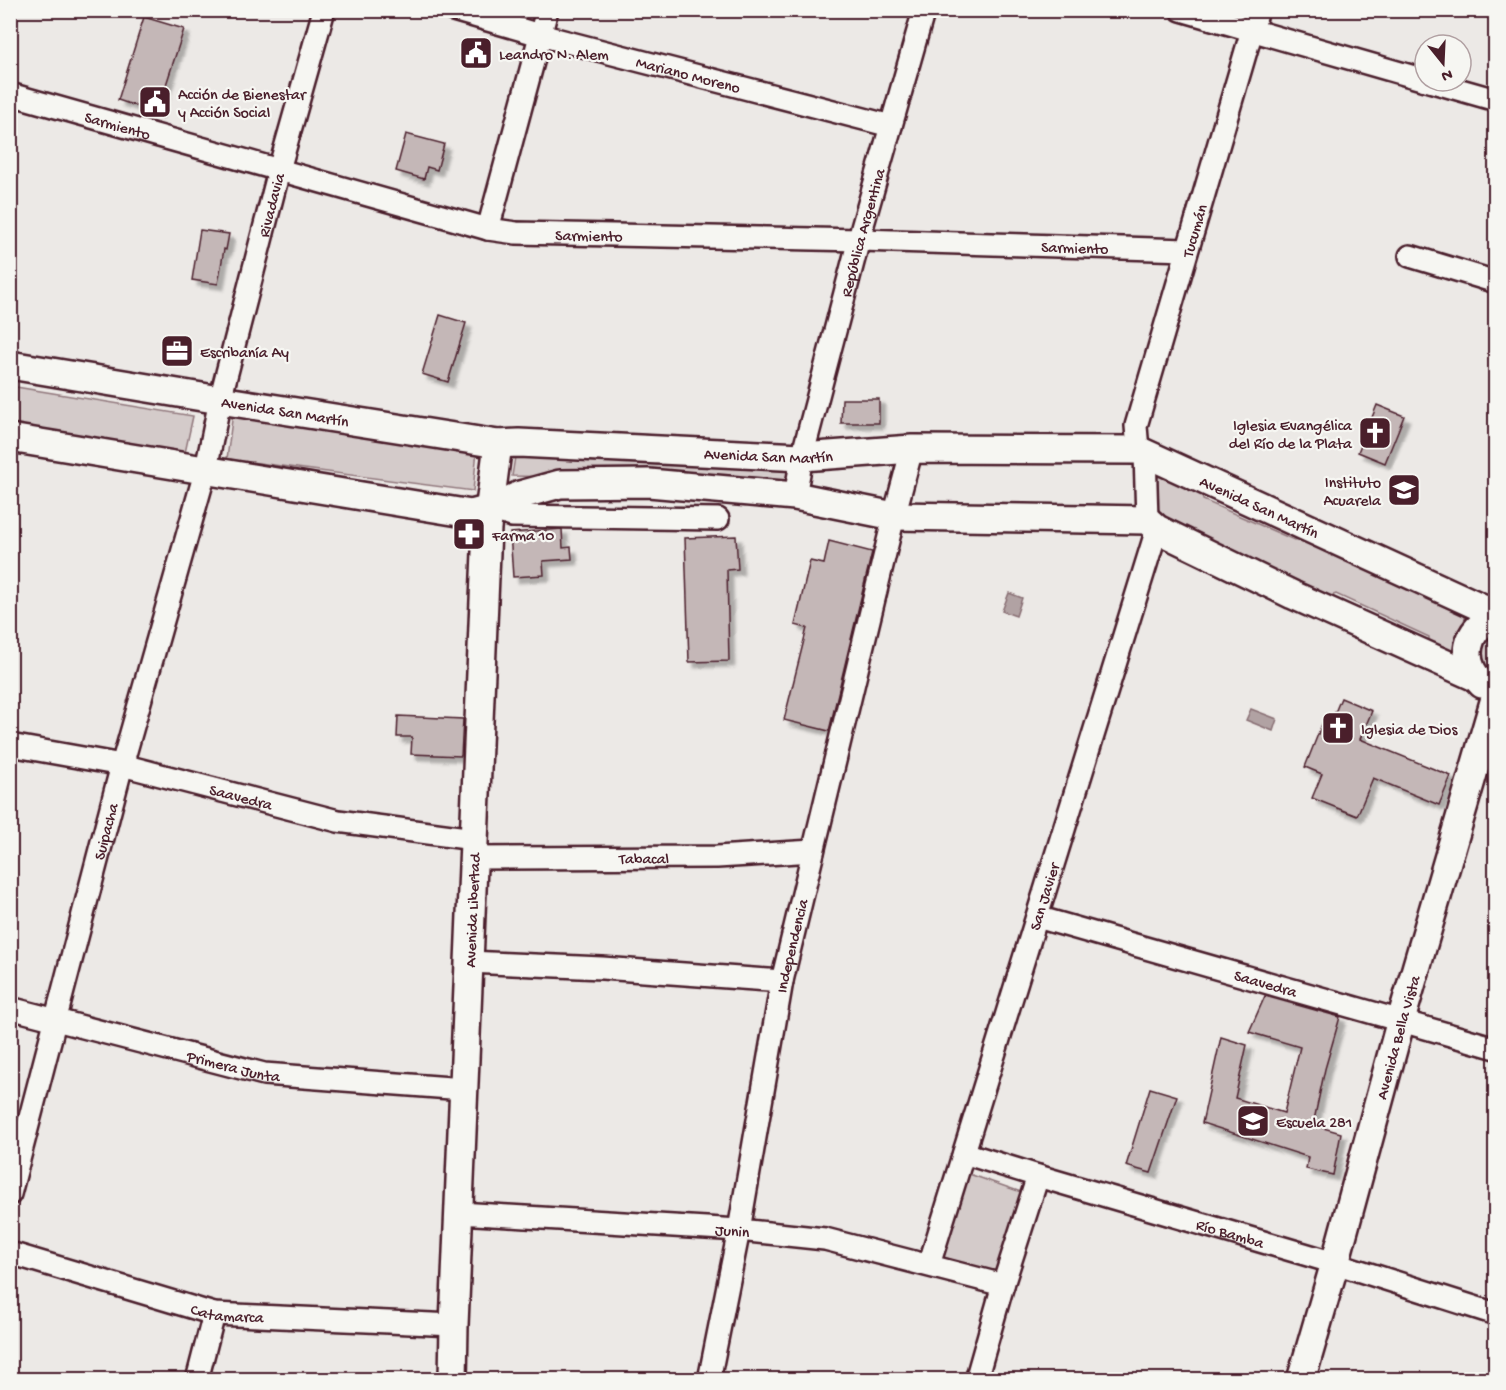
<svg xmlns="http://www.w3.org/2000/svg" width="1506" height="1390" font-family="'Gochi Hand',sans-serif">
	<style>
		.green { fill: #d4cbca; stroke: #8f757a; stroke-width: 1.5 }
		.water { fill: #b1a2a3; stroke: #886e73; stroke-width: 1.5 }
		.building { fill: #c4b7b7; stroke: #4a1f2b; stroke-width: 1.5; filter: url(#shadow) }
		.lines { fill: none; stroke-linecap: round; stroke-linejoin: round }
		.minor-casing { stroke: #4a1f2b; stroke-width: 26 }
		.major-casing { stroke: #4a1f2b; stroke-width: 32 }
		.minor { stroke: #f6f6f2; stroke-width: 21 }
		.major { stroke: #f6f6f2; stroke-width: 27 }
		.labels { text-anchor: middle; stroke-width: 4.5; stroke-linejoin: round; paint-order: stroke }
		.poi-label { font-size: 16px; fill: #4a1f2b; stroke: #f6f6f2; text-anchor: start }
		.street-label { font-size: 16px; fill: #4a1f2b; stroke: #f6f6f2 }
	</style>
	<defs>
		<filter id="shadow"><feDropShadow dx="5.5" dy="5.5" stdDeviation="1.5" flood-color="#0004"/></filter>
	</defs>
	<rect width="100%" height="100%" fill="#ece9e6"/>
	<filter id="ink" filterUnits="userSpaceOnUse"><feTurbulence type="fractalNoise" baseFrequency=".0167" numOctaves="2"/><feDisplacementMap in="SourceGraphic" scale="12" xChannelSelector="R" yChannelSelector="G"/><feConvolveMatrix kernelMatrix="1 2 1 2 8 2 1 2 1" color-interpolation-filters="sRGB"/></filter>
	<g filter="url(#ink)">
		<g class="green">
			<path d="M10,386L193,416L185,453L11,425Z"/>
			<path d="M233,412L478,440L473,491L227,459Z"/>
			<path d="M515,457L794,458L788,483L512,476Z"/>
			<path d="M1160,473L1200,486L1203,500L1294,540L1315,537L1465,613V618L1455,655L1429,644V637L1336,594L1328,597L1159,517L1156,480Z"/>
			<path d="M1495,628V681L1490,679L1482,672L1480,643Z"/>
			<path d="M969,1174L1021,1192L996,1273L943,1257Z"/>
		</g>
		<g class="water">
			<path d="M1009,593L1022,598L1016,616L1002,611Z"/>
			<path d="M1251,709L1277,719L1273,731L1246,720Z"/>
		</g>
		<g class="building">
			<path d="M144,17L184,29L157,113L118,100Z"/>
			<path d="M406,134L444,144L437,170L427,167L424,179L396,171Z"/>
			<path d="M200,230L229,234L226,250L224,249L218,284L192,280Z"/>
			<path d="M440,315L466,323L448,382L422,374Z"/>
			<path d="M842,399H879V423H841Z"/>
			<path d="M1377,405L1404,416L1385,463L1358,452Z"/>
			<path d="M562,529L563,548L571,547L572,559L543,561L544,575L513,577L510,533Z"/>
			<path d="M736,536L738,569L727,570L729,661L689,662L685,538Z"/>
			<path d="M829,541L872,552L829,731L784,720L807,628L795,625L810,561L824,564Z"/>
			<path d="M1341,698L1372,711L1360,739L1451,776L1439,805L1373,778L1357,816L1312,798L1322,774L1305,767L1324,719L1331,722Z"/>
			<path d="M398,716L463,719L461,756L411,754L412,737H397Z"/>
			<path d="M1265,996L1340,1017L1325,1069L1313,1125L1341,1133L1333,1175L1306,1169L1308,1157L1202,1123L1221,1037L1247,1045L1235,1098L1284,1113L1300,1047L1249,1032Z"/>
			<path d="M1150,1088L1177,1096L1151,1173L1126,1166Z"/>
		</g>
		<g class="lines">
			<g class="minor-casing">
				<g id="minor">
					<path id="s1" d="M453,10L540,35L891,126"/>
					<path d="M1181,10L1425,80"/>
					<path d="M1429,81L1496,100"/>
					<path id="s2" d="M10,94L488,229L516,233L860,240L1187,250"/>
					<path d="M488,229L547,10"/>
					<path d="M1410,256L1496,282"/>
					<path id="s3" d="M1138,450L1136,426L1258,10"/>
					<path d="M1145,453L1147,520"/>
					<path id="s4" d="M795,496L802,457L862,228L924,10"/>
					<path d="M490,509L512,516L718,519"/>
					<path id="s5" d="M10,745L122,765L338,821L474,839"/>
					<path id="s6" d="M473,858L717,857L813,851"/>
					<path id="s7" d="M1037,917L1496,1048"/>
					<path d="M469,962L602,968L782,981"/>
					<path id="s8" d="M10,1008L264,1074L464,1089"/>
					<path id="s9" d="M964,1153L1038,1176L1335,1263L1496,1314"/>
					<path id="s10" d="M10,1194L122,765L206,469L220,400L282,159L324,10"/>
					<path id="s11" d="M459,1213L739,1230L825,1239L1003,1285"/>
					<path id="s12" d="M10,1253L214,1314L454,1325"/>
					<path id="s13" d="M929,1265L1157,529"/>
					<path d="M197,1380L214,1314"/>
					<path id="s14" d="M709,1380L739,1230L782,981L894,516L912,449"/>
					<path d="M976,1380L1003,1285L1038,1176"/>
				</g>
			</g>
			<g class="major-casing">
				<g id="major">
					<path id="s15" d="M10,365L220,400L498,444L519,443L802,457L912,449L1138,450L1496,614"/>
					<path d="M10,438L471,514L490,509L520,495L560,484L649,483L795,496L894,516L1147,520L1157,529L1293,595L1475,677"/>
					<path d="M1482,684C1459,661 1465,628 1496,617"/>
					<path id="s16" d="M453,1380L454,1325L487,528L498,444"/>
					<path id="s17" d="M1301,1380L1335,1263L1401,1020L1496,695"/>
				</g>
			</g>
			<use href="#minor" class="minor"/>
			<use href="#major" class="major"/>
		</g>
	</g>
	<defs>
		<g id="civic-square" transform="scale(1.725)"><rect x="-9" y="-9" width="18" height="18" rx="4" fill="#4a1f2b" stroke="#f6f6f2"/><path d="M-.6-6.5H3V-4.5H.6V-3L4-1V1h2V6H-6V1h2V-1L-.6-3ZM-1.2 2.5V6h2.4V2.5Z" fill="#fff"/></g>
		<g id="office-square" transform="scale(1.725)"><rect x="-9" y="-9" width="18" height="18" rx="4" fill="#4a1f2b" stroke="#f6f6f2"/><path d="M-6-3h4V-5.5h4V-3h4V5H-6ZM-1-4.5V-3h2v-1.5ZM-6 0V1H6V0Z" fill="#fff"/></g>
		<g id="church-square" transform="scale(1.725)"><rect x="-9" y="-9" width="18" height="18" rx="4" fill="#4a1f2b" stroke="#f6f6f2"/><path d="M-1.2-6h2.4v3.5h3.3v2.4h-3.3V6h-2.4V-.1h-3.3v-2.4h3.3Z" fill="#fff"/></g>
		<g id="school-square" transform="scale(1.725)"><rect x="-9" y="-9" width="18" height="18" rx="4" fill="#4a1f2b" stroke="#f6f6f2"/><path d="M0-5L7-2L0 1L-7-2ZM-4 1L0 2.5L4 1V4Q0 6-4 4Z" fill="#fff"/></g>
		<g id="pharmacy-square" transform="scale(1.725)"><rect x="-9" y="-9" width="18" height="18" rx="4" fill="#4a1f2b" stroke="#f6f6f2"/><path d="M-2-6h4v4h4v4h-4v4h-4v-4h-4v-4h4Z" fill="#fff"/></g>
	</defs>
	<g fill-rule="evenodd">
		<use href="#civic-square" x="476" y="53"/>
		<use href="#civic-square" x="155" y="102"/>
		<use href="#office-square" x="177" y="351"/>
		<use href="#church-square" x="1375" y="433"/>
		<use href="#school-square" x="1404" y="490"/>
		<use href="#pharmacy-square" x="469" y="534"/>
		<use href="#church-square" x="1338" y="728"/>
		<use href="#school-square" x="1253" y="1121"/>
	</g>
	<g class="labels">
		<g class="poi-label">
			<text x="499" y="59">Leandro N. Alem</text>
			<text x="178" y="99">Acción de Bienestar<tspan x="178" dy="18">y Acción Social</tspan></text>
			<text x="200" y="357">Escribanía Ay</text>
			<text x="1352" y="430" text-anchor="end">Iglesia Evangélica<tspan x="1352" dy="18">del Río de la Plata</tspan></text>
			<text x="1381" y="487" text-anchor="end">Instituto<tspan x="1381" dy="18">Acuarela</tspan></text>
			<text x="492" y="540">Farma 10</text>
			<text x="1361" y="734">Iglesia de Dios</text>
			<text x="1276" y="1127">Escuela 281</text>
		</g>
		<g class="street-label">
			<text dy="6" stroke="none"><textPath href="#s1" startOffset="244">Mariano Moreno</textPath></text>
			<text dy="6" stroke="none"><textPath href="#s2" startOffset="112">Sarmiento</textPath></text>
			<text dy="6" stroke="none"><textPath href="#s10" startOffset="1023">Rivadavia</textPath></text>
			<text dy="6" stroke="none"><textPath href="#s3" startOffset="228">Tucumán</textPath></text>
			<text dy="6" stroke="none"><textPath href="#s4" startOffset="272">República Argentina</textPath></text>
			<text dy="6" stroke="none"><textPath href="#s2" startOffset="598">Sarmiento</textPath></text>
			<text dy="6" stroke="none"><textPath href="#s2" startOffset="1084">Sarmiento</textPath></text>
			<text dy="6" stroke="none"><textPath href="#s15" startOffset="279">Avenida San Martín</textPath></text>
			<text dy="6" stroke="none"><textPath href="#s15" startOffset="765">Avenida San Martín</textPath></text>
			<text dy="6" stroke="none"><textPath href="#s15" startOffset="1269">Avenida San Martín</textPath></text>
			<text dy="6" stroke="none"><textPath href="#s5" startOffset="237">Saavedra</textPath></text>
			<text dy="6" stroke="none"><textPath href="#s10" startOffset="375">Suipacha</textPath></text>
			<text dy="6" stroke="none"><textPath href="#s6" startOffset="171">Tabacal</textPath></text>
			<text dy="6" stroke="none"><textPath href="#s13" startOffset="386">San Javier</textPath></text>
			<text dy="6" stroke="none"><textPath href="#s16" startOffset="470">Avenida Libertad</textPath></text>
			<text dy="6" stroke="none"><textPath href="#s14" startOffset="442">Independencia</textPath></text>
			<text dy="6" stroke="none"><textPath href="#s7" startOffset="238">Saavedra</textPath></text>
			<text dy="6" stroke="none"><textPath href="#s17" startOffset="356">Avenida Bella Vista</textPath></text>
			<text dy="6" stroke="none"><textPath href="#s8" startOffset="231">Primera Junta</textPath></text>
			<text dy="6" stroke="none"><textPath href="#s11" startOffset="274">Junin</textPath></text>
			<text dy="6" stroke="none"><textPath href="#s9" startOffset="278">Río Bamba</textPath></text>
			<text dy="6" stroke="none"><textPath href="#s12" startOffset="226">Catamarca</textPath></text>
		</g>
	</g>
	<rect width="1506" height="1390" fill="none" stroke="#f6f6f2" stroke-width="36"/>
	<rect x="18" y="18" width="1470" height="1354" fill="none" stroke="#4a1f2b" stroke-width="2" filter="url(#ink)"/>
	<g transform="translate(1443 63) rotate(162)"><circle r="28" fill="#f6f6f2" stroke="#b1a0a2" stroke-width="1.5"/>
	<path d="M0-4.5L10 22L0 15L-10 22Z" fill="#4a1f2b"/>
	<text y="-9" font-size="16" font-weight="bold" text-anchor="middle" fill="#4a1f2b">N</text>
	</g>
</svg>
